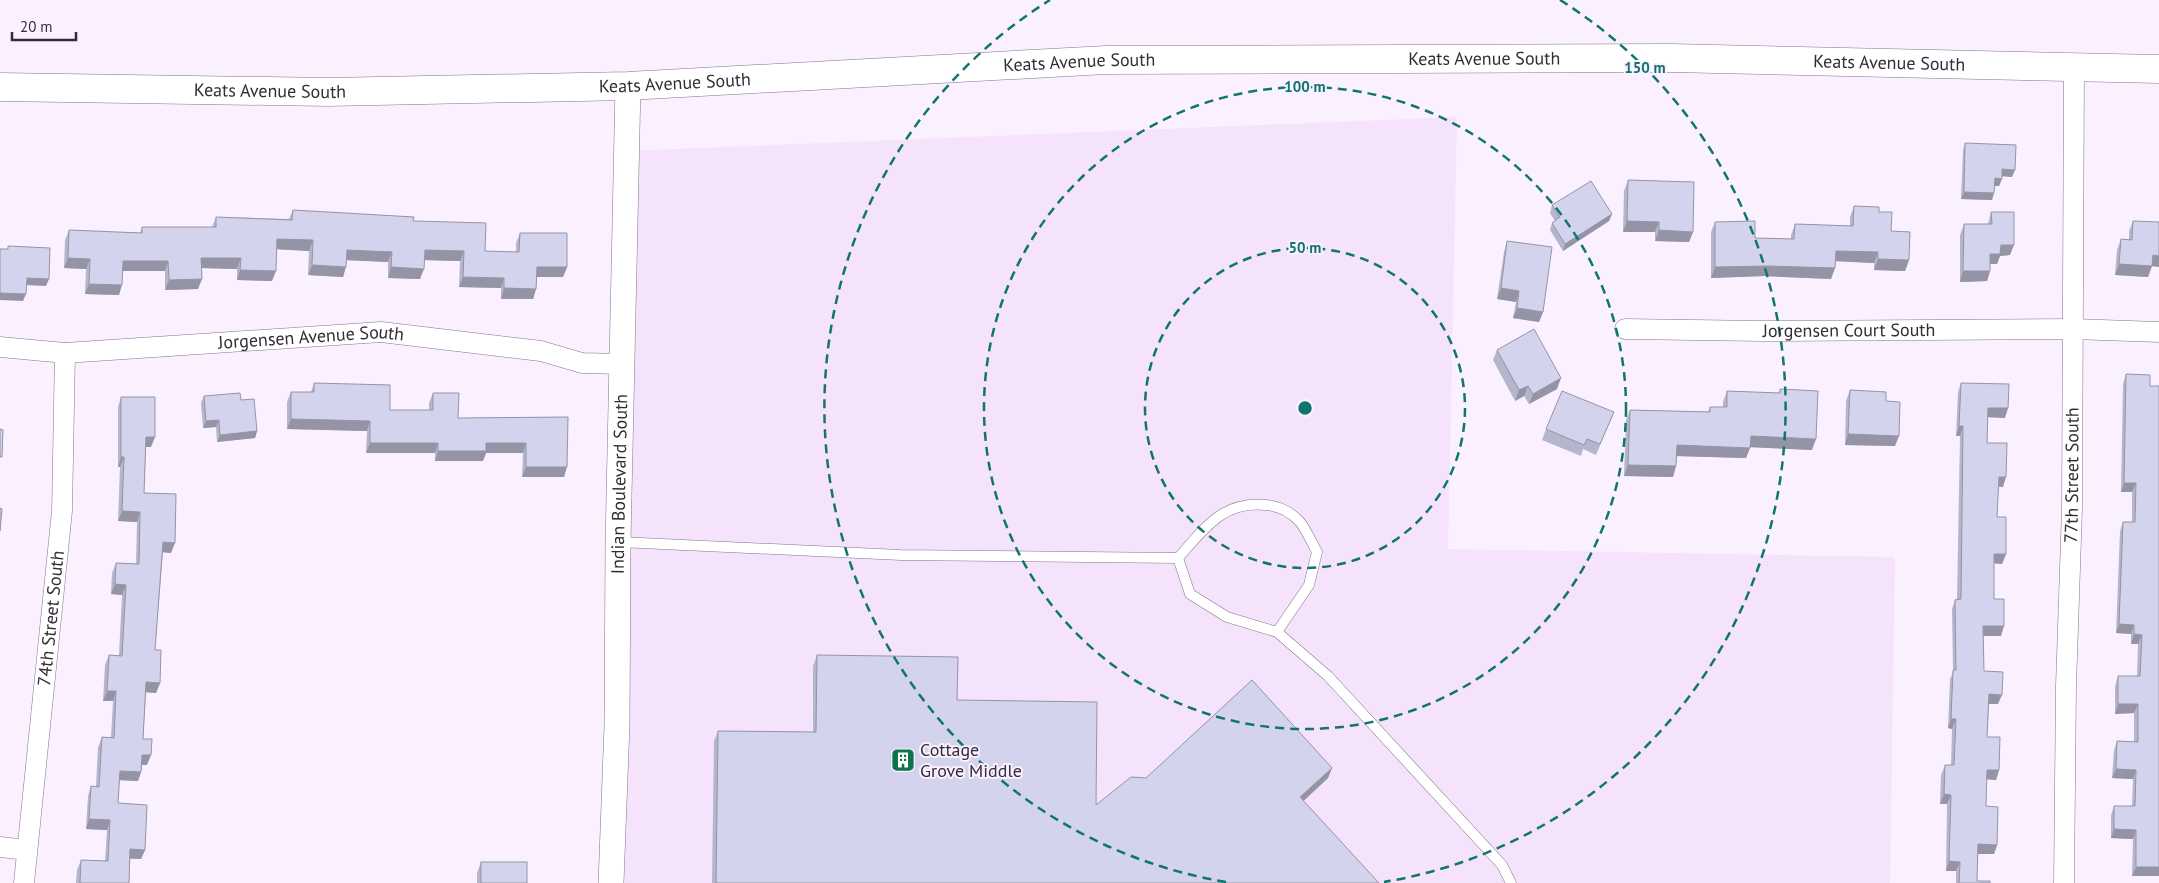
<svg xmlns="http://www.w3.org/2000/svg" width="2159" height="883" font-family="'PT Sans',sans-serif">
	<style>
		.built { fill: #f5e3fb }
		.lines { fill: none; stroke-linecap: round; stroke-linejoin: round }
		.service-casing { stroke: #837488; stroke-width: 11 }
		.minor-casing { stroke: #837488; stroke-width: 21 }
		.tertiary-casing { stroke: #837488; stroke-width: 26 }
		.secondary-casing { stroke: #837488; stroke-width: 29 }
		.service { stroke: #fff; stroke-width: 10 }
		.minor { stroke: #fff; stroke-width: 20 }
		.tertiary { stroke: #fff; stroke-width: 25 }
		.secondary { stroke: #fff; stroke-width: 28 }
		.wall { fill: #b5b5cc }
		.shaded-wall { fill: #9494a6 }
		.building { fill: #d3d3ed; stroke: #9494a6 }
		.ring { fill: none; stroke: #0f766e; stroke-width: 2.5; stroke-dasharray: 9 6 }
		.labels { text-anchor: middle; stroke-width: 4; stroke-linejoin: round; paint-order: stroke }
		.street-label { font-size: 18px; fill: #322c35; stroke: #fbf0ff }
		.poi-label { font-size: 18px; fill: #322c35; stroke: #fbf0ff; text-anchor: start }
		.centre { fill: #0f766e; stroke: #fbf0ff; stroke-width: 2.5 }
		.ring-label { font-size: 15px; text-anchor: middle; font-weight: bold; fill: #0f766e; stroke: #fbf0ff; stroke-width: 4; stroke-linejoin: round; paint-order: stroke }
	</style>
	<rect width="100%" height="100%" fill="#fbf0ff"/>
	<path class="built" d="M1457,117L1448,549L1895,557L1890,883H612L627,151Z"/>
	<g class="lines">
		<g class="service-casing">
			<g id="service">
				<path d="M619,542L901,555L1178,558"/>
				<path d="M1277,632L1309,585L1317,552C1312,543 1307,531 1300,522C1291,512 1279,506 1266,505C1223,500 1204,529 1178,558L1190,594L1227,617L1277,632L1328,676L1502,865L1511,883"/>
			</g>
		</g>
		<g class="minor-casing">
			<g id="minor">
				<path id="s1" d="M1625,329L1762,331L2073,329L2159,332"/>
				<path id="s2" d="M0,347L65,353L381,332L541,351L582,363L622,364"/>
				<path d="M0,847L27,850"/>
				<path id="s3" d="M24,883L62,511L65,353"/>
				<path id="s4" d="M2064,883L2066,686L2072,509L2074,68"/>
			</g>
		</g>
		<g class="tertiary-casing">
			<g id="tertiary">
				<path id="s5" d="M611,883L617,725L618,542L628,86"/>
			</g>
		</g>
		<g class="secondary-casing">
			<g id="secondary">
				<path id="s6" d="M0,87L328,92L628,86L1106,60L1671,58L2159,69"/>
			</g>
		</g>
		<use href="#service" class="service"/>
		<use href="#minor" class="minor"/>
		<use href="#tertiary" class="tertiary"/>
		<use href="#secondary" class="secondary"/>
	</g>
	<g class="wall">
		<path d="M1965,143L2012,177L2002,176L1999,186H1995L1992,200L1961,199L1963,150Z"/>
		<path d="M1628,180L1693,232L1689,242L1655,241V232H1623L1624,191Z"/>
		<path d="M1552,205L1612,214L1609,221L1563,251L1550,230L1552,223L1555,221L1550,213Z"/>
		<path d="M1854,206L1879,212L1909,260L1905,271L1874,270V263L1835,261V268L1831,279L1764,276L1711,278V232L1715,222L1755,238L1791,239V235L1795,224L1850,226V217Z"/>
		<path d="M293,210L413,221L485,251L516,252V243L520,233L567,267L563,277H537L536,289L533,299H501V288L459,287L460,261L424,260L420,279L388,278V262L347,260L343,277L308,275L309,251L276,249L272,281L237,280V269L202,268L198,289L165,290V271H123L119,295L85,294L86,269L64,268L65,240L69,230L140,233L142,227H212L216,217L289,219Z"/>
		<path d="M1991,212L2010,255L2000,256L1997,264H1990V271L1987,281L1960,282V235L1964,224H1988Z"/>
		<path d="M2133,221L2152,266L2148,277L2115,275L2117,250L2121,239L2129,240V231Z"/>
		<path d="M1507,241L1543,312L1539,322L1513,318L1516,302L1497,299L1504,252Z"/>
		<path d="M1497,350L1557,389L1529,404L1524,396L1515,401L1493,360Z"/>
		<path d="M2126,374L2150,375L2159,876H2132L2133,839L2111,838V815L2114,806H2132L2133,779L2112,778L2114,750L2117,741L2134,742V713L2115,714V686L2118,676H2137L2138,644H2131V634L2116,633L2120,531L2123,522H2132V492H2121L2123,384Z"/>
		<path d="M314,383L390,410H429V403L433,393L458,418L568,417L564,477H522L523,453H486L483,461H435V453H366L367,431L287,429V402L291,392H311Z"/>
		<path d="M1961,383L2005,418L1988,417L1987,443L2003,487L1998,486L1997,517L2006,554L2002,564L1994,563V599L2001,636H1983L1984,671L1998,704H1989L1987,737L1999,770L1996,780L1986,779V806L1997,845L1994,854H1978L1977,881L1990,883H1956V871H1946L1947,804H1940L1941,775L1945,765H1951L1952,729L1948,728L1950,679L1953,672L1952,609L1955,600L1957,599L1960,436H1956L1958,392Z"/>
		<path d="M1780,389L1812,450L1750,447L1746,458L1677,456L1676,466L1673,477L1624,476L1626,420L1630,410L1708,412L1710,407H1723V402L1727,391L1779,393Z"/>
		<path d="M1850,390L1886,401L1895,446L1845,445L1846,401Z"/>
		<path d="M204,396L241,400L257,431L255,438L217,442L216,427L203,428L201,403Z"/>
		<path d="M121,397L151,447H146L144,493L171,553L163,552L155,650L160,683L156,693L146,692L143,739L147,765H142L141,772L138,781L119,780L118,803L145,850L141,859H130L129,883H76L77,870L81,860L105,861L107,830L86,829L88,796L91,786H96L98,747L102,737H111L113,701H103L105,665L109,655H119L122,595L111,594L112,573L116,563L136,564L137,522L118,521L120,467H118V407Z"/>
		<path d="M1614,412L1596,455L1583,449L1581,456L1542,440L1546,429Z"/>
		<path d="M817,655L957,700L1096,805L1146,778L1332,768L1328,778L1303,801L1379,883H712L714,741L718,731L813,732V666Z"/>
		<path d="M481,862L527,883H477V873Z"/>
	</g>
	<g class="shaded-wall">
		<path d="M2002,169L2015,170L2012,177L1999,176Z"/>
		<path d="M1995,178L2002,179L1999,186H1992Z"/>
		<path d="M1964,192L1994,193L1992,200L1961,199Z"/>
		<path d="M1612,214L1609,221L1563,251L1565,244Z"/>
		<path d="M1627,221L1659,222L1655,232H1623Z"/>
		<path d="M1659,230L1693,232L1689,242L1655,241Z"/>
		<path d="M277,239L313,240L309,251L273,249Z"/>
		<path d="M2001,245H2014L2010,255L2000,256L1997,264H1987L1990,254Z"/>
		<path d="M347,250L392,252L388,262L343,260Z"/>
		<path d="M425,250L464,251L460,261L421,260Z"/>
		<path d="M1836,251L1878,252L1874,263L1832,261Z"/>
		<path d="M2153,255L2159,256V267L2149,266Z"/>
		<path d="M68,258L90,259L86,269L64,268Z"/>
		<path d="M201,258H241L237,269L198,268Z"/>
		<path d="M1878,259L1909,260L1905,271L1874,270Z"/>
		<path d="M123,261H168L165,271H120Z"/>
		<path d="M2119,264L2152,266L2148,277L2115,275Z"/>
		<path d="M312,265L346,267L343,277L308,275Z"/>
		<path d="M1768,266L1835,268L1831,279L1764,276L1711,278L1715,267Z"/>
		<path d="M391,267L424,269L420,279L388,278Z"/>
		<path d="M537,267H567L563,277H533Z"/>
		<path d="M240,270L276,271L272,281L237,280Z"/>
		<path d="M1963,271H1990L1987,281L1960,282Z"/>
		<path d="M463,277L504,278L501,288L459,287Z"/>
		<path d="M27,278L49,279L46,286L24,285Z"/>
		<path d="M202,279L198,289L165,290L169,280Z"/>
		<path d="M89,284L122,285L119,295L85,294Z"/>
		<path d="M504,288L536,289L533,299H501Z"/>
		<path d="M1501,288L1519,291L1516,302L1497,299Z"/>
		<path d="M0,293L26,294L23,301L0,300Z"/>
		<path d="M1517,308L1543,312L1539,322L1513,318Z"/>
		<path d="M1561,378L1557,389L1529,404L1533,394Z"/>
		<path d="M1528,386L1524,396L1515,401L1519,390Z"/>
		<path d="M1988,408H2008L2005,418L1985,417Z"/>
		<path d="M291,419L370,421L367,431L287,429Z"/>
		<path d="M219,420L216,427L203,428L206,421Z"/>
		<path d="M1959,426H1963L1960,436H1956Z"/>
		<path d="M257,431L255,438L217,442L220,435Z"/>
		<path d="M1848,434L1899,436L1895,446L1845,445Z"/>
		<path d="M1751,436L1816,439L1812,450L1747,447Z"/>
		<path d="M146,437H155L151,447H142Z"/>
		<path d="M370,443H438L435,453H366Z"/>
		<path d="M486,443H526L523,453H486L483,461H435L438,451Z"/>
		<path d="M1677,445L1750,448L1746,458L1673,456Z"/>
		<path d="M121,457H124L120,467H118Z"/>
		<path d="M1628,465L1676,466L1673,477L1624,476Z"/>
		<path d="M526,467H567L564,477H522Z"/>
		<path d="M1999,477H2006L2003,487L1995,486Z"/>
		<path d="M2124,483H2136L2132,492H2121Z"/>
		<path d="M122,511L140,512L137,522L118,521Z"/>
		<path d="M163,542L175,543L171,553L160,552Z"/>
		<path d="M1994,554H2006L2002,564L1990,563Z"/>
		<path d="M115,584L126,585L122,595L111,594Z"/>
		<path d="M2119,624L2134,625L2131,634L2116,633Z"/>
		<path d="M1983,626H2004L2001,636H1980Z"/>
		<path d="M2134,634L2142,635L2138,644H2131Z"/>
		<path d="M146,682L160,683L156,693L143,692Z"/>
		<path d="M107,691H116L113,701H103Z"/>
		<path d="M1989,694L2002,695L1998,704H1986Z"/>
		<path d="M2118,704H2138L2134,713L2115,714Z"/>
		<path d="M1951,719H1956L1952,729L1948,728Z"/>
		<path d="M142,755H151L147,765H139Z"/>
		<path d="M1332,768L1328,778L1296,808L1300,797Z"/>
		<path d="M2116,769L2136,770L2133,779L2112,778Z"/>
		<path d="M1987,770H1999L1996,780L1983,779Z"/>
		<path d="M120,771L141,772L138,781L116,780Z"/>
		<path d="M1944,794L1951,795L1947,804H1940Z"/>
		<path d="M89,819L110,820L107,830L86,829Z"/>
		<path d="M2114,829L2136,830L2133,839L2111,838Z"/>
		<path d="M1978,844L1997,845L1994,854H1974Z"/>
		<path d="M130,849L145,850L141,859L127,858Z"/>
		<path d="M1949,861L1960,862L1956,871H1946Z"/>
		<path d="M2136,867H2159V876H2132Z"/>
	</g>
	<g class="building">
		<path d="M1965,143L2016,145L2015,170L2002,169V179L1995,178L1994,193L1964,192Z"/>
		<path d="M1628,180L1694,182L1693,232L1659,230V222L1627,221Z"/>
		<path d="M1591,181L1612,214L1565,244L1552,223L1560,217L1552,205Z"/>
		<path d="M1854,206L1879,207V212H1892L1891,231L1910,232L1909,260L1878,259V252L1836,251L1835,268L1768,266L1715,267V222L1755,221V238L1794,239L1795,224L1853,226Z"/>
		<path d="M293,210L414,217L413,221L486,223L485,251L519,252L520,233H567V267H537L536,289L504,288V278L463,277L464,251L425,250L424,269L391,267L392,252L347,250L346,267L312,265L313,240L277,239L276,271L240,270L241,258H201L202,279L169,280L168,261H123L122,285L89,284L90,259L68,258L69,230L142,233V227H216V217L292,220Z"/>
		<path d="M1991,212H2014V245H2001L2000,254H1990V271H1963L1964,224H1992Z"/>
		<path d="M2133,221L2159,222V256L2153,255L2152,266L2119,264L2121,239L2132,240Z"/>
		<path d="M1507,241L1552,247L1543,312L1517,308L1519,291L1501,288Z"/>
		<path d="M8,246L50,248L49,279L27,278L26,294L0,293V249H8Z"/>
		<path d="M1534,329L1561,378L1533,394L1528,386L1519,390L1497,350Z"/>
		<path d="M2126,374L2150,375V386H2159V867H2136V830L2114,829V806H2135L2136,770L2116,769L2117,741L2138,742V704H2118V676H2140L2142,635L2134,634V625L2119,624L2123,522H2135L2136,483H2124Z"/>
		<path d="M314,383L390,385V410H433V393H459L458,418L568,417L567,467H526V443H486V451H438V443H370V421L291,419V392H314Z"/>
		<path d="M1961,383L2009,384L2008,408H1988L1987,443H2007L2006,477H1999L1997,517H2006V554H1994V599H2004V626H1983L1984,671L2003,672L2002,695L1989,694L1987,737H2000L1999,770H1987L1986,806L1998,807L1997,845L1978,844L1977,881H1990V883H1959L1960,862L1949,861L1951,795L1944,794L1945,765H1954L1956,719H1951L1953,670H1956L1955,600L1961,599L1963,426H1959Z"/>
		<path d="M1780,389L1818,391L1816,439L1751,436L1750,448L1677,445L1676,466L1628,465L1630,410L1710,412V407H1727V391L1780,393Z"/>
		<path d="M1850,390L1886,392V401L1900,402L1899,436L1848,434Z"/>
		<path d="M1562,391L1614,412L1600,444L1587,439L1584,445L1546,429Z"/>
		<path d="M240,393L241,400L254,399L257,431L220,435L219,420L206,421L204,396Z"/>
		<path d="M121,397H155V437H146L144,493L176,494L175,543L163,542L155,650H161L160,683L146,682L143,739H152L151,755H142L141,772L120,771L118,803L147,805L145,850L130,849L129,883H80L81,860L108,861L110,820L89,819L91,786L99,787L102,737L114,738L116,691H107L109,655L122,656L126,585L115,584L116,563L139,564L140,512L122,511L124,457H121Z"/>
		<path d="M0,429L3,430L2,457H0Z"/>
		<path d="M0,508L2,509L0,531Z"/>
		<path d="M817,655L958,657L957,700L1097,702L1096,805L1131,777L1146,778L1252,680L1332,768L1300,797L1379,883H716L718,731L816,732Z"/>
		<rect x="481" y="862" width="46" height="21"/>
	</g>
	<g class="ring">
		<circle cx="1305" cy="408" r="160"/>
		<circle cx="1305" cy="408" r="321"/>
		<path d="M1226 882A481 481 0 0 1 1050 0M1560 0A481 481 0 0 1 1384 882"/>
	</g>
	<defs>
		<g id="building-square" transform="scale(1.25)"><rect x="-9" y="-9" width="18" height="18" rx="4" fill="#0d744b" stroke="#fbf0ff"/><path d="M-4-6H4V6H1V3H-1V6H-4ZM-2.5-4.3h1.7v1.8h-1.7ZM.8-4.3h1.7v1.8H.8ZM-2.5-1h1.7V.8h-1.7ZM.8-1h1.7V.8H.8Z" fill="#fff"/></g>
	</defs>
	<g fill-rule="evenodd">
		<use href="#building-square" x="903" y="760"/>
	</g>
	<g class="labels">
		<g class="street-label">
			<text dy="6" stroke="none"><textPath href="#s6" startOffset="1485">Keats Avenue South</textPath></text>
			<text dy="6" stroke="none"><textPath href="#s6" startOffset="1080">Keats Avenue South</textPath></text>
			<text dy="6" stroke="none"><textPath href="#s6" startOffset="1890">Keats Avenue South</textPath></text>
			<text dy="6" stroke="none"><textPath href="#s6" startOffset="675">Keats Avenue South</textPath></text>
			<text dy="6" stroke="none"><textPath href="#s6" startOffset="270">Keats Avenue South</textPath></text>
			<text dy="6" stroke="none"><textPath href="#s1" startOffset="224">Jorgensen Court South</textPath></text>
			<text dy="6" stroke="none"><textPath href="#s2" startOffset="312">Jorgensen Avenue South</textPath></text>
			<text dy="6" stroke="none"><textPath href="#s4" startOffset="408">77th Street South</textPath></text>
			<text dy="6" stroke="none"><textPath href="#s5" startOffset="399">Indian Boulevard South</textPath></text>
			<text dy="6" stroke="none"><textPath href="#s3" startOffset="266">74th Street South</textPath></text>
		</g>
		<g class="poi-label">
			<text x="920" y="756">Cottage<tspan x="920" dy="21">Grove Middle</tspan></text>
		</g>
	</g>
	<circle cx="1305" cy="408" r="8" class="centre"/>
	<g class="ring-label">
		<text x="1645" y="73">150 m</text>
		<text x="1305" y="92">100 m</text>
		<text x="1305" y="253">50 m</text>
	</g>
	<path d="M12 32v8h64v-8" fill="none" stroke="#322c35" stroke-width="2.5"/>
	<text x="20" y="32" font-size="15" fill="#322c35" stroke="#fbf0ff" stroke-width="4" paint-order="stroke">20 m</text>
</svg>
